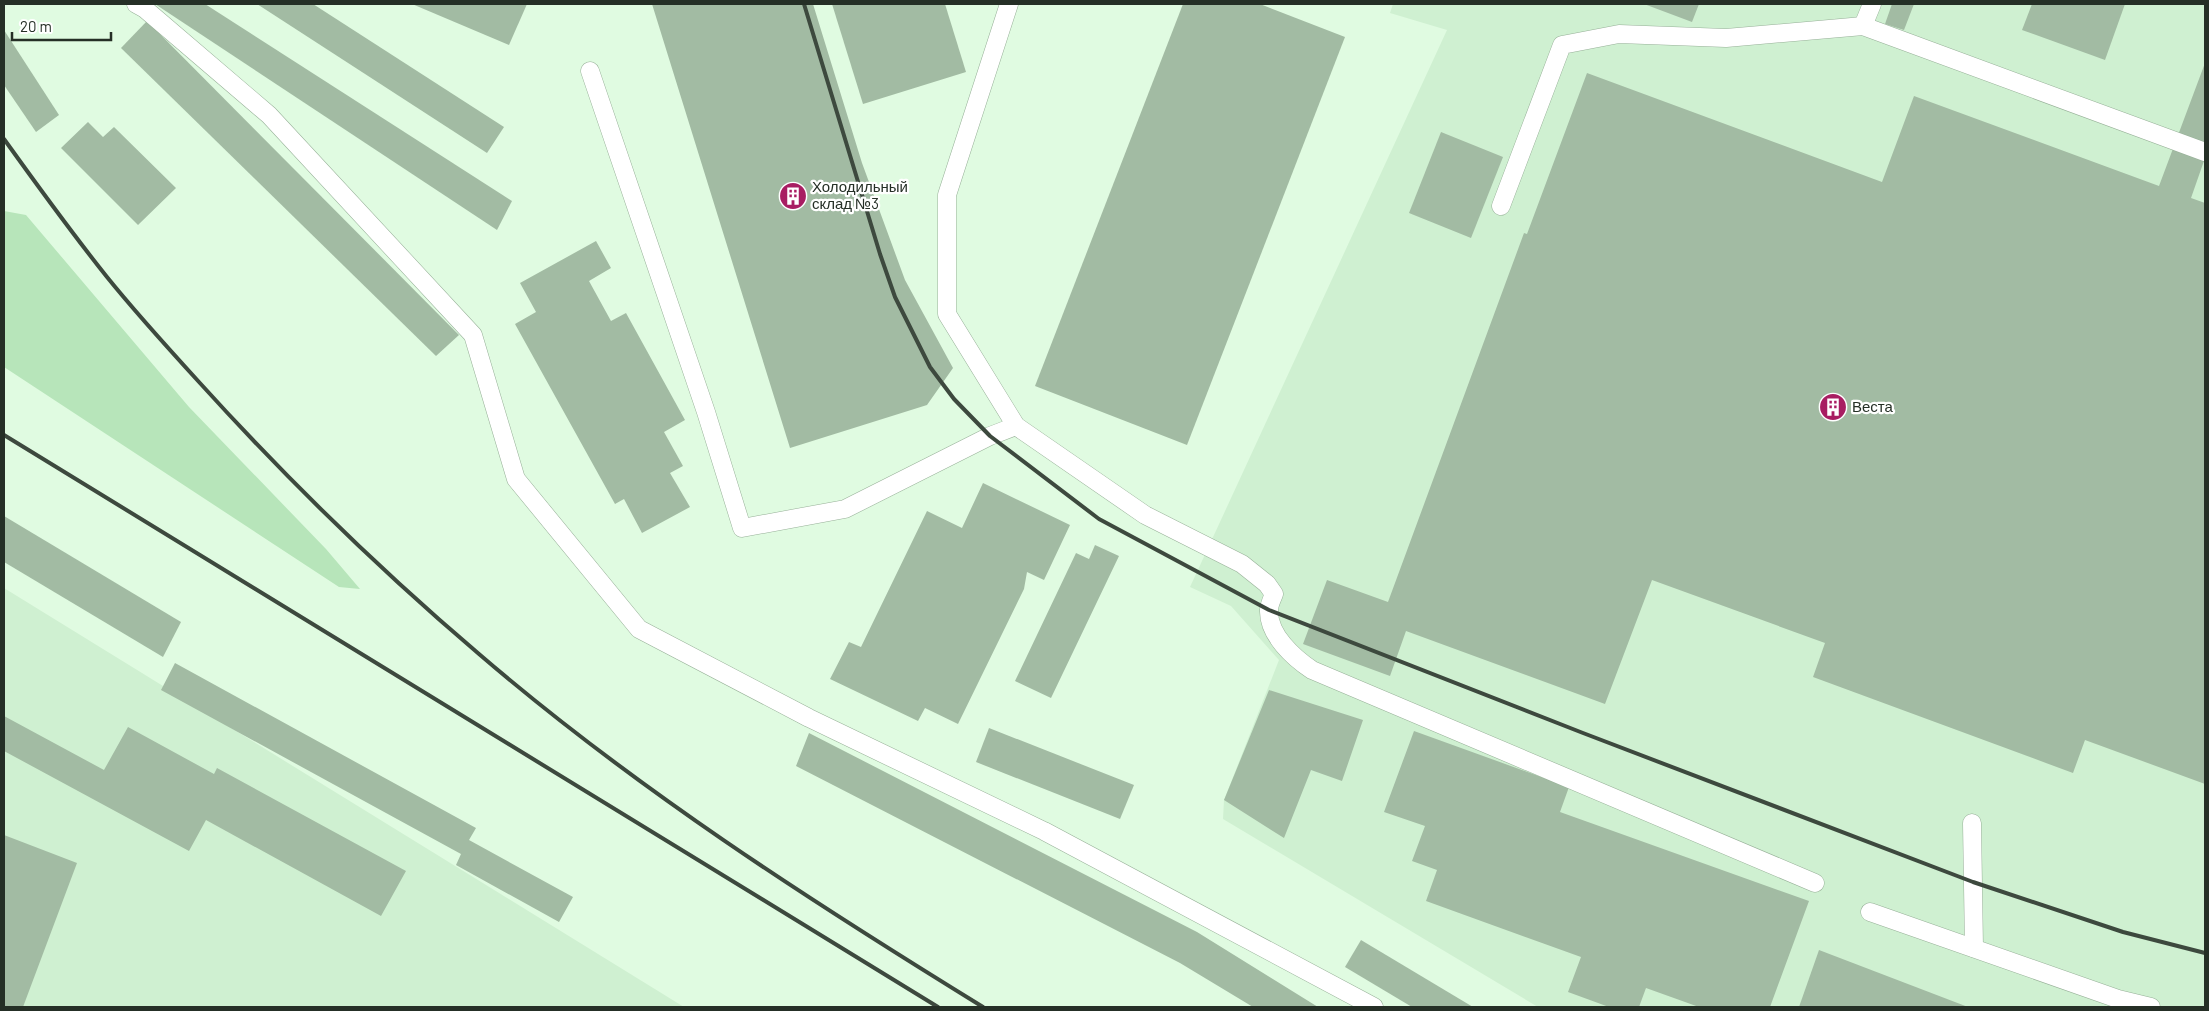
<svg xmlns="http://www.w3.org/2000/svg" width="2209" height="1011" font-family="Barlow,sans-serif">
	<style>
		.built { fill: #cff0d1 }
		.green { fill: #b7e5ba }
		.building { fill: #a2bba3 }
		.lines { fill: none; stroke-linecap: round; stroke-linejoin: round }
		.service-casing { stroke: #97b098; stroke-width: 19 }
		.service { stroke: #fff; stroke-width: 18 }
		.rail { stroke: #3d493e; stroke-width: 4 }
		.labels { text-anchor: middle; stroke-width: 4.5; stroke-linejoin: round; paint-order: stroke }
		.poi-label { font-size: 15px; fill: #252f26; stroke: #fff; text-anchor: start }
	</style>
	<rect width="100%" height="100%" fill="#e0fbe1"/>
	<g class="built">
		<path d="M1393,4H2205V1007H1538L1223,819L1224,800L1279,660L1231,606L1190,587L1447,30L1390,13Z"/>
		<path d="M4,588L684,1007H4Z"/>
	</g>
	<path class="green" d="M4,211L26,215L189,407L326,549L360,589L339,587L4,367Z"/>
	<g class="building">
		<path d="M155,4H205L512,201L497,230Z"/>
		<path d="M257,4H313L504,127L487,153Z"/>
		<path d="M412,4H527L509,45Z"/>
		<path d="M652,4H813L862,163L905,280L953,368L927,405L790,448Z"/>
		<path d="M832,4H945L966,72L863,104Z"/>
		<path d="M1183,4H1260L1345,37L1187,445L1035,386Z"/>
		<path d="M1644,4H1699L1692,22Z"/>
		<path d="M1892,4H1914L1904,30L1885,24Z"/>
		<path d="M2032,4H2125L2105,60L2022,30Z"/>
		<path d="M147,21L459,335L436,356L121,48Z"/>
		<path d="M4,30L59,115L36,132L4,85Z"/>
		<path d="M2205,63V158L2191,198L2205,203V784L2085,740L2073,773L1813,677L1825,643L1652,580L1605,704L1406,631L1390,676L1303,644L1327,580L1388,602L1524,233L1527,234L1587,73L1882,182L1914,96L2159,186Z"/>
		<path d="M88,122L103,137L114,127L176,188L138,225L61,148Z"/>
		<path d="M1441,132L1503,157L1471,238L1409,213Z"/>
		<path d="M596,241L611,268L589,281L611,321L626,313L685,420L664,432L683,466L670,473L690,507L642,533L624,499L615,504L515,324L536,312L520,283Z"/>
		<path d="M983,483L1070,525L1044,580L1027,572L1024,589L958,724L925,708L918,721L830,679L849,642L861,647L927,511L962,528Z"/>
		<path d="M4,516L181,622L163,657L4,562Z"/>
		<path d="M1095,545L1119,556L1051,698L1015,681L1076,553L1089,559Z"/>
		<path d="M175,663L476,828L469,840L573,897L559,922L456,865L461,854L161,690Z"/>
		<path d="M1269,690L1363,720L1342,781L1311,770L1284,838L1224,800Z"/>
		<path d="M4,716L104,770L128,727L214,774L217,768L406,871L381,916L206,820L189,851L4,751Z"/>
		<path d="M989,728L1134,785L1120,819L976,762Z"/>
		<path d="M1414,731L1569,787L1560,812L1809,901L1770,1007H1699L1646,988L1639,1007H1609L1568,992L1581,957L1426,901L1437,870L1412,861L1425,826L1384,812Z"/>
		<path d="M809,733L1197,932L1318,1007H1253L1180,963L796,766Z"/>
		<path d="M4,835L77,863L23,1007H4Z"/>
		<path d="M1361,940L1473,1007H1412L1345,967Z"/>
		<path d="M1819,950L1968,1007H1799Z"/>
	</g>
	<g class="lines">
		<g class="service-casing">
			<g id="service">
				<path d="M136,4L145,9L269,115L473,335L516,479L639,629L809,718L1044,831L1374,1007"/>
				<path d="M1009,4L947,195V314L1016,426L1145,515L1242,564L1267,584L1274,594C1272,599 1269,605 1269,610C1268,635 1294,658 1312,670L1815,883"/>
				<path d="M1872,4L1863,26L2205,152"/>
				<path d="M590,71L706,412L742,528L845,509L990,436L1016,426"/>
				<path d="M1501,206L1562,45L1619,34L1726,38L1863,26"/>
				<path d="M1972,823L1974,948"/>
				<path d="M1870,912L2118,999L2151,1007"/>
			</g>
		</g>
		<use href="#service" class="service"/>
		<g class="rail">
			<path d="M804,4L880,254L895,297L930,367L954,399L990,436L1099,519L1269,610L1583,733L1973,882L2123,932L2205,953"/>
			<path d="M4,139C37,185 71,232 107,277C136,313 167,347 199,382C286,478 379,569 479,654C635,788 809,900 983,1007"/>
			<path d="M4,435L938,1007"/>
		</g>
	</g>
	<defs>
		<g id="building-disc" transform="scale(1.4375)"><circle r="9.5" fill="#a81d62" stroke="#fff"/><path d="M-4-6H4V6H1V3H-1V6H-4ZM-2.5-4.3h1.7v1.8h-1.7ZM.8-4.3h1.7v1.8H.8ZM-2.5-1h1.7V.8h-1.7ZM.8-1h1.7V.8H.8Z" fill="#fff"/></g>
	</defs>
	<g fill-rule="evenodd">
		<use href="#building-disc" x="793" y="196"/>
		<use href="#building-disc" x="1833" y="407"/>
	</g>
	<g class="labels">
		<g class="poi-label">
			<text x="812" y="192">Холодильный<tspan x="812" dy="17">склад №3</tspan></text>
			<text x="1852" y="412">Веста</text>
		</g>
	</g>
	<rect width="2209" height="1011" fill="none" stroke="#252f26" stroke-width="10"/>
	<path d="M12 32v8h99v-8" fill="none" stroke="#252f26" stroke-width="2.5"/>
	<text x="20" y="32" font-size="15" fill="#252f26" stroke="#ffffff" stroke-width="4" paint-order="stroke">20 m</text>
</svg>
